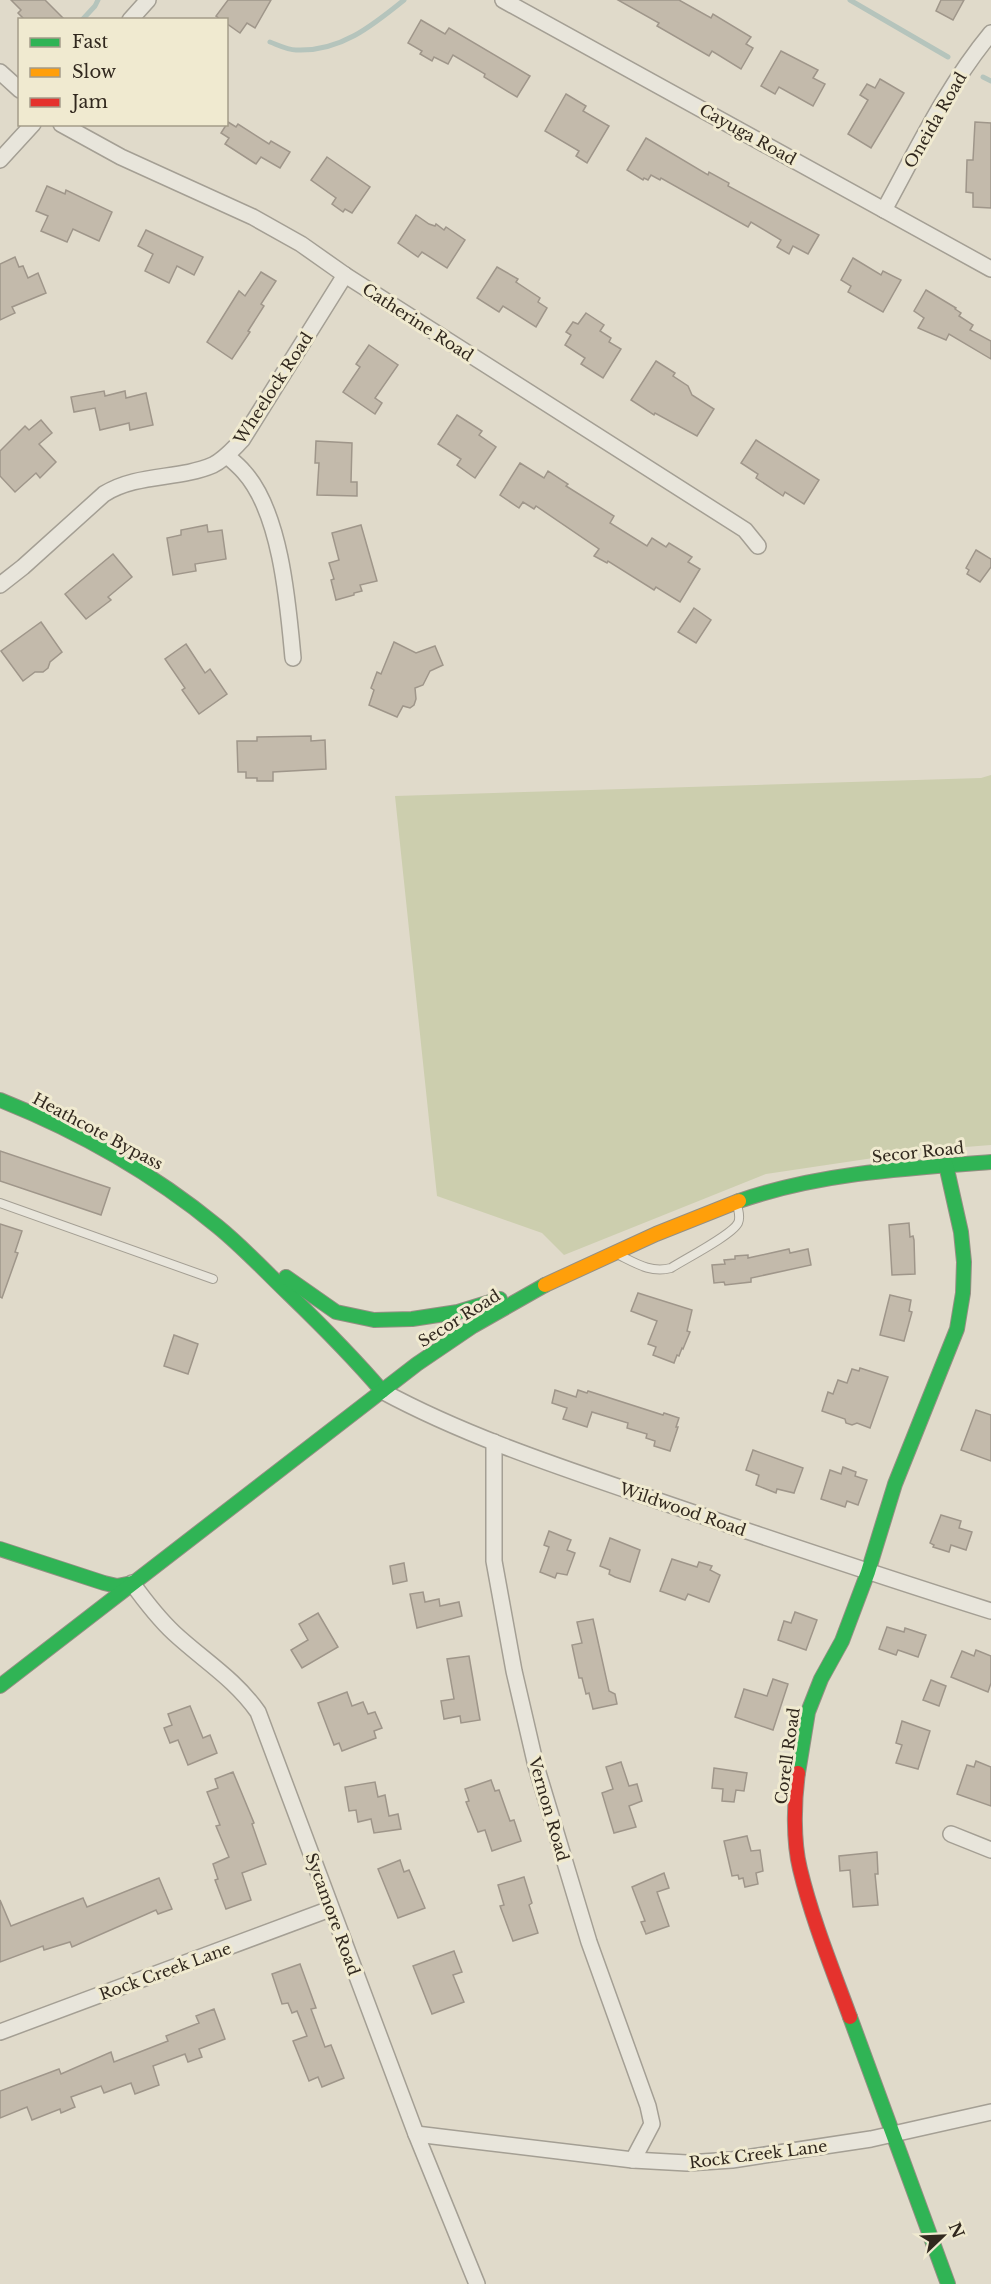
<svg xmlns="http://www.w3.org/2000/svg" width="991" height="2284" font-family="'Libre Baskerville',serif">
	<style>
		.green { fill: #ccceae }
		.lines { fill: none; stroke-linecap: round; stroke-linejoin: round }
		.stream { stroke: #b5c4bc; stroke-width: 5 }
		.building { fill: #c3baab; stroke: #9f968a; stroke-width: 1.5 }
		.lane-casing { stroke: #a49f94; stroke-width: 10 }
		.street-casing { stroke: #a49f94; stroke-width: 18 }
		.fast-casing { stroke: #948f83; stroke-width: 16 }
		.slow-casing { stroke: #948f83; stroke-width: 16 }
		.jam-casing { stroke: #948f83; stroke-width: 16 }
		.lane { stroke: #e8e5db; stroke-width: 8 }
		.street { stroke: #e8e5db; stroke-width: 15 }
		.fast { stroke: #30b455; stroke-width: 14 }
		.slow { stroke: #ff9f0a; stroke-width: 14 }
		.jam { stroke: #e5322d; stroke-width: 14 }
		.labels { text-anchor: middle; stroke-width: 6; stroke-linejoin: round; paint-order: stroke }
		.street-label { font-size: 16px; fill: #31281e; stroke: #f0ead0 }
	</style>
	<rect width="100%" height="100%" fill="#e0daca"/>
	<path class="green" d="M991,775V1145L927,1150L766,1174L564,1255L542,1233L437,1196L395,796L981,778Z"/>
	<g class="lines">
		<g class="stream">
			<path d="M850,0L948,57"/>
			<path d="M82,20L95,6L98,0"/>
			<path d="M270,42C278,45 288,50 296,50C340,52 372,26 404,0"/>
			<path d="M983,77L991,81"/>
		</g>
	</g>
	<g class="building">
		<path d="M11,0H45L65,20H25L18,13L21,10Z"/>
		<path d="M228,0H271L255,28L247,23L240,33L226,23V20H221L216,16Z"/>
		<path d="M618,0H679L711,18L713,14L751,37L746,44L753,48L741,69L712,51L709,56L657,26L659,23Z"/>
		<path d="M941,0H964L953,20L936,11Z"/>
		<path d="M421,20L445,34L449,28L530,76L517,97L484,77L485,74L453,55L448,64L434,57L432,61L420,54L422,51L408,43Z"/>
		<path d="M781,51L818,70L813,78L825,84L813,106L779,87L775,94L761,86Z"/>
		<path d="M880,79L904,93L871,148L848,134L868,100L860,95L867,84L875,88Z"/>
		<path d="M566,94L586,106L583,111L609,126L587,163L576,156L579,151L545,131Z"/>
		<path d="M228,122L236,127L238,124L269,144L271,141L290,152L280,168L261,157L256,164L225,144L229,138L221,133Z"/>
		<path d="M975,122L991,123V208L973,207V193L966,192L967,160H973Z"/>
		<path d="M646,138L708,175L709,172L729,183L728,186L819,235L808,254L793,246L789,254L777,247L781,240L751,222L748,227L661,178L660,180L651,175L648,180L644,178L643,180L627,170Z"/>
		<path d="M327,157L370,187L352,213L345,209L343,212L332,204L336,198L311,180Z"/>
		<path d="M47,186L65,194L66,190L112,212L99,241L73,229L67,242L41,231L48,216L36,211Z"/>
		<path d="M416,215L429,224L435,226L436,224L444,230L446,227L465,240L447,268L422,252L418,257L398,243Z"/>
		<path d="M146,230L203,257L194,275L177,266L169,283L145,271L153,254L138,246Z"/>
		<path d="M15,257L19,267L23,266L28,278L38,273L46,293L12,307L15,313L0,320V264Z"/>
		<path d="M853,258L881,275L883,271L901,280L883,312L848,292L851,286L841,280Z"/>
		<path d="M497,267L518,279L516,282L540,298L538,302L547,308L536,327L503,306L499,312L477,298Z"/>
		<path d="M261,272L276,281L261,304L264,306L248,331L250,332L232,359L207,342L239,291L245,296Z"/>
		<path d="M926,290L956,308L955,309L961,313L959,316L973,325L970,330L991,341V359L949,334L946,340L918,328L924,318L914,311Z"/>
		<path d="M586,313L604,325L600,331L611,338L609,342L621,349L603,378L581,364L585,358L565,345L571,335L566,332L573,322L578,324Z"/>
		<path d="M369,345L398,365L375,398L382,403L375,414L343,392L360,367L356,364Z"/>
		<path d="M656,361L675,373L673,376L688,386L692,395L714,409L697,436L655,413L654,415L631,400Z"/>
		<path d="M104,391L105,396L125,391L126,398L146,393L153,425L130,430L129,423L100,430L95,408L74,412L71,397Z"/>
		<path d="M457,415L482,431L479,435L496,447L475,478L457,465L461,459L438,444Z"/>
		<path d="M41,420L52,433L39,444L56,462L40,478L36,473L15,492L0,476V451L25,426L29,430Z"/>
		<path d="M756,440L819,480L804,504L785,492L783,496L756,478L758,474L741,463Z"/>
		<path d="M316,441L352,443L351,482H357V496L317,495L319,463H315Z"/>
		<path d="M520,463L544,478L548,471L568,484L566,486L614,516L610,523L647,546L652,538L666,547L669,543L692,557L688,562L700,569L680,602L656,587L654,590L608,561L607,563L594,556L599,549L536,506L534,509L523,502L519,508L500,495Z"/>
		<path d="M207,525L208,532L222,530L226,559L195,564L196,571L173,575L167,538L181,535V530Z"/>
		<path d="M361,525L377,581L360,585L362,591L354,593V595L336,600L331,580L334,579L329,563L339,560L332,533Z"/>
		<path d="M976,550L991,559V567L980,582L967,574L969,570L966,568Z"/>
		<path d="M113,554L132,577L108,597L111,600L86,619L65,594Z"/>
		<path d="M694,608L711,620L696,643L678,632Z"/>
		<path d="M41,622L62,652L50,662L48,668L43,672H35L23,681L1,651Z"/>
		<path d="M394,642L416,653L435,646L443,665L430,671L423,685L415,688L416,699L414,705L410,708L403,706L397,717L369,705L374,690L371,688L377,672L381,674Z"/>
		<path d="M186,644L205,673L210,669L227,694L199,714L182,690L185,688L165,659Z"/>
		<path d="M311,736V741L325,740L326,769L273,772V781H257V778H246V772H238L237,741H257V737Z"/>
		<path d="M0,1151L110,1188L101,1215L0,1181Z"/>
		<path d="M909,1223L910,1237L913,1236L914,1240L915,1274L892,1275L889,1225Z"/>
		<path d="M0,1224L22,1231L15,1252L18,1253L2,1298L0,1297Z"/>
		<path d="M789,1249L790,1253L808,1249L811,1265L751,1278V1282L725,1285L724,1282L714,1283L712,1265L725,1264L724,1260L735,1259V1256L748,1255V1258Z"/>
		<path d="M638,1293L692,1310L687,1331L690,1332L683,1349L682,1348L679,1356L677,1355L674,1363L653,1355L656,1347L648,1344L657,1321L631,1311Z"/>
		<path d="M890,1295L911,1300L909,1311L912,1312L904,1341L880,1335Z"/>
		<path d="M174,1335L198,1344L188,1374L164,1366Z"/>
		<path d="M860,1368L888,1377L870,1428L857,1423L852,1425L846,1423L845,1419L822,1411L828,1392L833,1394L838,1380L847,1383L852,1369L859,1371Z"/>
		<path d="M555,1390L576,1397L578,1390L587,1393L588,1391L663,1415L664,1413L679,1418L676,1427H678L670,1451L654,1446L655,1441L646,1438L647,1434L627,1428L628,1423L592,1412L587,1427L563,1419L567,1408L552,1403Z"/>
		<path d="M976,1410L991,1415V1461L961,1450Z"/>
		<path d="M753,1450L803,1468L794,1493L777,1489L776,1493L756,1485L759,1475L746,1470Z"/>
		<path d="M843,1467L856,1472L855,1476L867,1480L858,1505L847,1501L845,1507L821,1499L830,1470L841,1474Z"/>
		<path d="M941,1515L961,1521L959,1528L972,1532L966,1550L951,1545L949,1552L933,1547L934,1545L930,1543Z"/>
		<path d="M549,1531L571,1540L567,1550L575,1553L567,1575L557,1573L555,1578L540,1572L549,1547L544,1545Z"/>
		<path d="M610,1538L640,1550L630,1582L615,1577L609,1574L610,1570L600,1566Z"/>
		<path d="M672,1559L697,1567L699,1562L712,1566L710,1570L720,1575L709,1602L688,1594L685,1600L660,1591Z"/>
		<path d="M404,1563L407,1581L393,1584L390,1566Z"/>
		<path d="M423,1592L425,1602L439,1599L440,1606L459,1602L462,1616L417,1628L410,1594Z"/>
		<path d="M795,1612L817,1620L806,1650L778,1640L784,1621L791,1623Z"/>
		<path d="M318,1613L338,1647L302,1668L291,1650L308,1640L299,1624Z"/>
		<path d="M593,1619L609,1691L615,1694L617,1704L593,1709L589,1693L586,1694L582,1678H579L572,1645L582,1643L577,1622Z"/>
		<path d="M887,1627L904,1632L905,1628L926,1635L918,1657L898,1650L896,1655L879,1649Z"/>
		<path d="M976,1650L991,1656V1683L988,1692L951,1677L962,1651L974,1656Z"/>
		<path d="M469,1656L480,1720L461,1723L460,1716L444,1719L441,1701L454,1699L447,1659Z"/>
		<path d="M773,1679L788,1684L773,1730L735,1717L744,1689L767,1696Z"/>
		<path d="M931,1680L946,1686L939,1706L923,1700Z"/>
		<path d="M347,1692L352,1706L363,1702L368,1714L375,1712L382,1728L374,1731L376,1738L342,1751L339,1743L334,1745L318,1703Z"/>
		<path d="M190,1706L203,1738L210,1735L217,1753L188,1765L178,1740L170,1743L164,1728L172,1725L168,1714Z"/>
		<path d="M902,1721L930,1731L918,1769L896,1763L902,1745L896,1743Z"/>
		<path d="M976,1761L991,1767V1806L957,1794L967,1765L974,1767Z"/>
		<path d="M621,1762L629,1786L637,1784L642,1801L629,1806L636,1827L614,1833L602,1793L613,1789L606,1767Z"/>
		<path d="M714,1768L747,1773L744,1791L736,1790L734,1802L722,1801L723,1789L712,1788Z"/>
		<path d="M233,1772L254,1823L252,1824L266,1864L242,1873L251,1900L226,1909L215,1880L218,1879L213,1864L229,1857L216,1826L220,1825L207,1792L218,1788L215,1779Z"/>
		<path d="M491,1780L495,1791L499,1790L510,1821L514,1820L521,1841L492,1851L485,1830L478,1832L466,1802L469,1801L465,1789Z"/>
		<path d="M375,1782L378,1797L385,1795L389,1816L398,1814L401,1829L374,1833L371,1819L358,1822L356,1810L349,1811L345,1787Z"/>
		<path d="M747,1836L751,1851L760,1850L763,1871L756,1873L758,1884L745,1887L743,1878L739,1879L738,1875L732,1876L724,1841Z"/>
		<path d="M877,1852L878,1874H875L878,1905L853,1907L850,1870L840,1871L839,1856Z"/>
		<path d="M400,1860L404,1872L409,1870L425,1908L398,1918L378,1869Z"/>
		<path d="M664,1873L669,1888L657,1892L669,1926L646,1934L641,1922L645,1921L632,1887Z"/>
		<path d="M524,1877L532,1903L529,1905L538,1933L513,1941L500,1906L504,1905L498,1885Z"/>
		<path d="M159,1878L172,1909L158,1914L156,1910L72,1947L70,1942L44,1950L43,1946L0,1962V1900L11,1926L83,1898L87,1907Z"/>
		<path d="M454,1951L462,1972L453,1975L464,2002L432,2014L413,1966Z"/>
		<path d="M300,1964L316,2008L311,2009L325,2047L331,2045L344,2078L322,2087L318,2077L309,2081L293,2041L307,2036L297,2011L292,2013L288,2003L282,2004L272,1974Z"/>
		<path d="M214,2009L225,2039L199,2049L202,2057L188,2062L185,2054L153,2066L159,2085L135,2094L131,2083L104,2093L101,2086L71,2097L75,2107L61,2113L60,2109L32,2120L27,2107L0,2118V2091L59,2069L61,2074L111,2052L114,2062L168,2041L166,2036L199,2023L196,2016Z"/>
	</g>
	<g class="lines">
		<g class="lane-casing">
			<g id="lane">
				<path d="M0,1203L213,1279"/>
				<path d="M619,1255C637,1264 651,1273 671,1268C685,1259 732,1235 738,1223C741,1217 738,1210 737,1204"/>
			</g>
		</g>
		<g class="street-casing">
			<g id="street">
				<path d="M503,0L991,269"/>
				<path d="M130,20L148,0"/>
				<path d="M0,72L20,90"/>
				<path d="M61,124L121,157L253,217L301,244L345,275L745,530L758,546"/>
				<path d="M0,160L33,124"/>
				<path d="M884,210C917,150 947,86 991,33"/>
				<path d="M227,456C233,461 239,466 244,472C281,513 288,604 293,658"/>
				<path d="M0,585L23,567L104,494C138,473 178,480 213,465C225,459 233,449 242,440L345,275"/>
				<path d="M382,1391C469,1438 566,1469 659,1501C770,1539 880,1576 991,1611"/>
				<path d="M494,1442V1561L514,1671L536,1766L589,1942L648,2106L652,2124L633,2160"/>
				<path d="M132,1583C145,1601 158,1618 174,1633C203,1660 235,1679 258,1712L416,2134L477,2284"/>
				<path d="M951,1834L991,1850"/>
				<path d="M0,2032L330,1909"/>
				<path d="M416,2134L633,2160L687,2163L732,2160L871,2139L991,2112"/>
			</g>
		</g>
		<g class="fast-casing">
			<g id="fast">
				<path d="M0,1100C78,1131 151,1172 217,1226C243,1247 266,1272 290,1295C322,1326 353,1357 382,1391"/>
				<path d="M739,1201C819,1173 907,1168 991,1162"/>
				<path d="M286,1277L336,1312L374,1320L412,1319L458,1312L500,1299"/>
				<path d="M0,1549L104,1583L117,1586L132,1583"/>
				<path d="M0,1686L417,1364L473,1326L545,1285"/>
				<path d="M798,1773L808,1712L821,1679L842,1641L868,1572L895,1484L957,1329L963,1293L964,1262L961,1232L946,1165"/>
				<path d="M850,2017L948,2284"/>
			</g>
		</g>
		<g class="slow-casing">
			<path id="slow" d="M545,1285L656,1234L739,1201"/>
		</g>
		<g class="jam-casing">
			<path id="jam" d="M798,1773C794,1801 793,1841 800,1869C812,1919 832,1968 850,2017"/>
		</g>
		<use href="#lane" class="lane"/>
		<use href="#street" class="street"/>
		<use href="#fast" class="fast"/>
		<use href="#slow" class="slow"/>
		<use href="#jam" class="jam"/>
	</g>
	<g class="labels">
		<g class="street-label">
			<text transform="translate(935 120) rotate(-60)" y="6">Oneida Road</text>
			<text transform="translate(748 134) rotate(29)" y="6">Cayuga Road</text>
			<text transform="translate(418 322) rotate(33)" y="6">Catherine Road</text>
			<text transform="translate(273 388) rotate(-57)" y="6">Wheelock Road</text>
			<text transform="translate(98 1131) rotate(28)" y="6">Heathcote Bypass</text>
			<text transform="translate(918 1152) rotate(-6)" y="6">Secor Road</text>
			<text transform="translate(459 1318) rotate(-32)" y="6">Secor Road</text>
			<text transform="translate(683 1509) rotate(19)" y="6">Wildwood Road</text>
			<text transform="translate(787 1756) rotate(-82)" y="6">Corell Road</text>
			<text transform="translate(549 1809) rotate(74)" y="6">Vernon Road</text>
			<text transform="translate(333 1914) rotate(70)" y="6">Sycamore Road</text>
			<text transform="translate(165 1971) rotate(-20)" y="6">Rock Creek Lane</text>
			<text transform="translate(758 2154) rotate(-7)" y="6">Rock Creek Lane</text>
		</g>
	</g>
	<rect x="18" y="18" width="210" height="108" fill="#f0ead0" stroke="#a49c89" stroke-width="1.5"/>
	<rect x="30" y="38" width="30" height="9" fill="#30b455" stroke="#a49c89" stroke-width="1.5"/>
	<text x="72" y="48" font-size="18" fill="#31281e">Fast</text>
	<rect x="30" y="68" width="30" height="9" fill="#ff9f0a" stroke="#a49c89" stroke-width="1.5"/>
	<text x="72" y="78" font-size="18" fill="#31281e">Slow</text>
	<rect x="30" y="98" width="30" height="9" fill="#e5322d" stroke="#a49c89" stroke-width="1.5"/>
	<text x="72" y="108" font-size="18" fill="#31281e">Jam</text>
	<g transform="translate(943 2236) rotate(67)" stroke="#f0ead0" stroke-width="4.5" paint-order="stroke">
	<path d="M0-4.5L10 22L0 15L-10 22Z" fill="#31281e"/>
	<text y="-9" font-size="16" font-weight="bold" text-anchor="middle" fill="#31281e">N</text>
	</g>
</svg>
